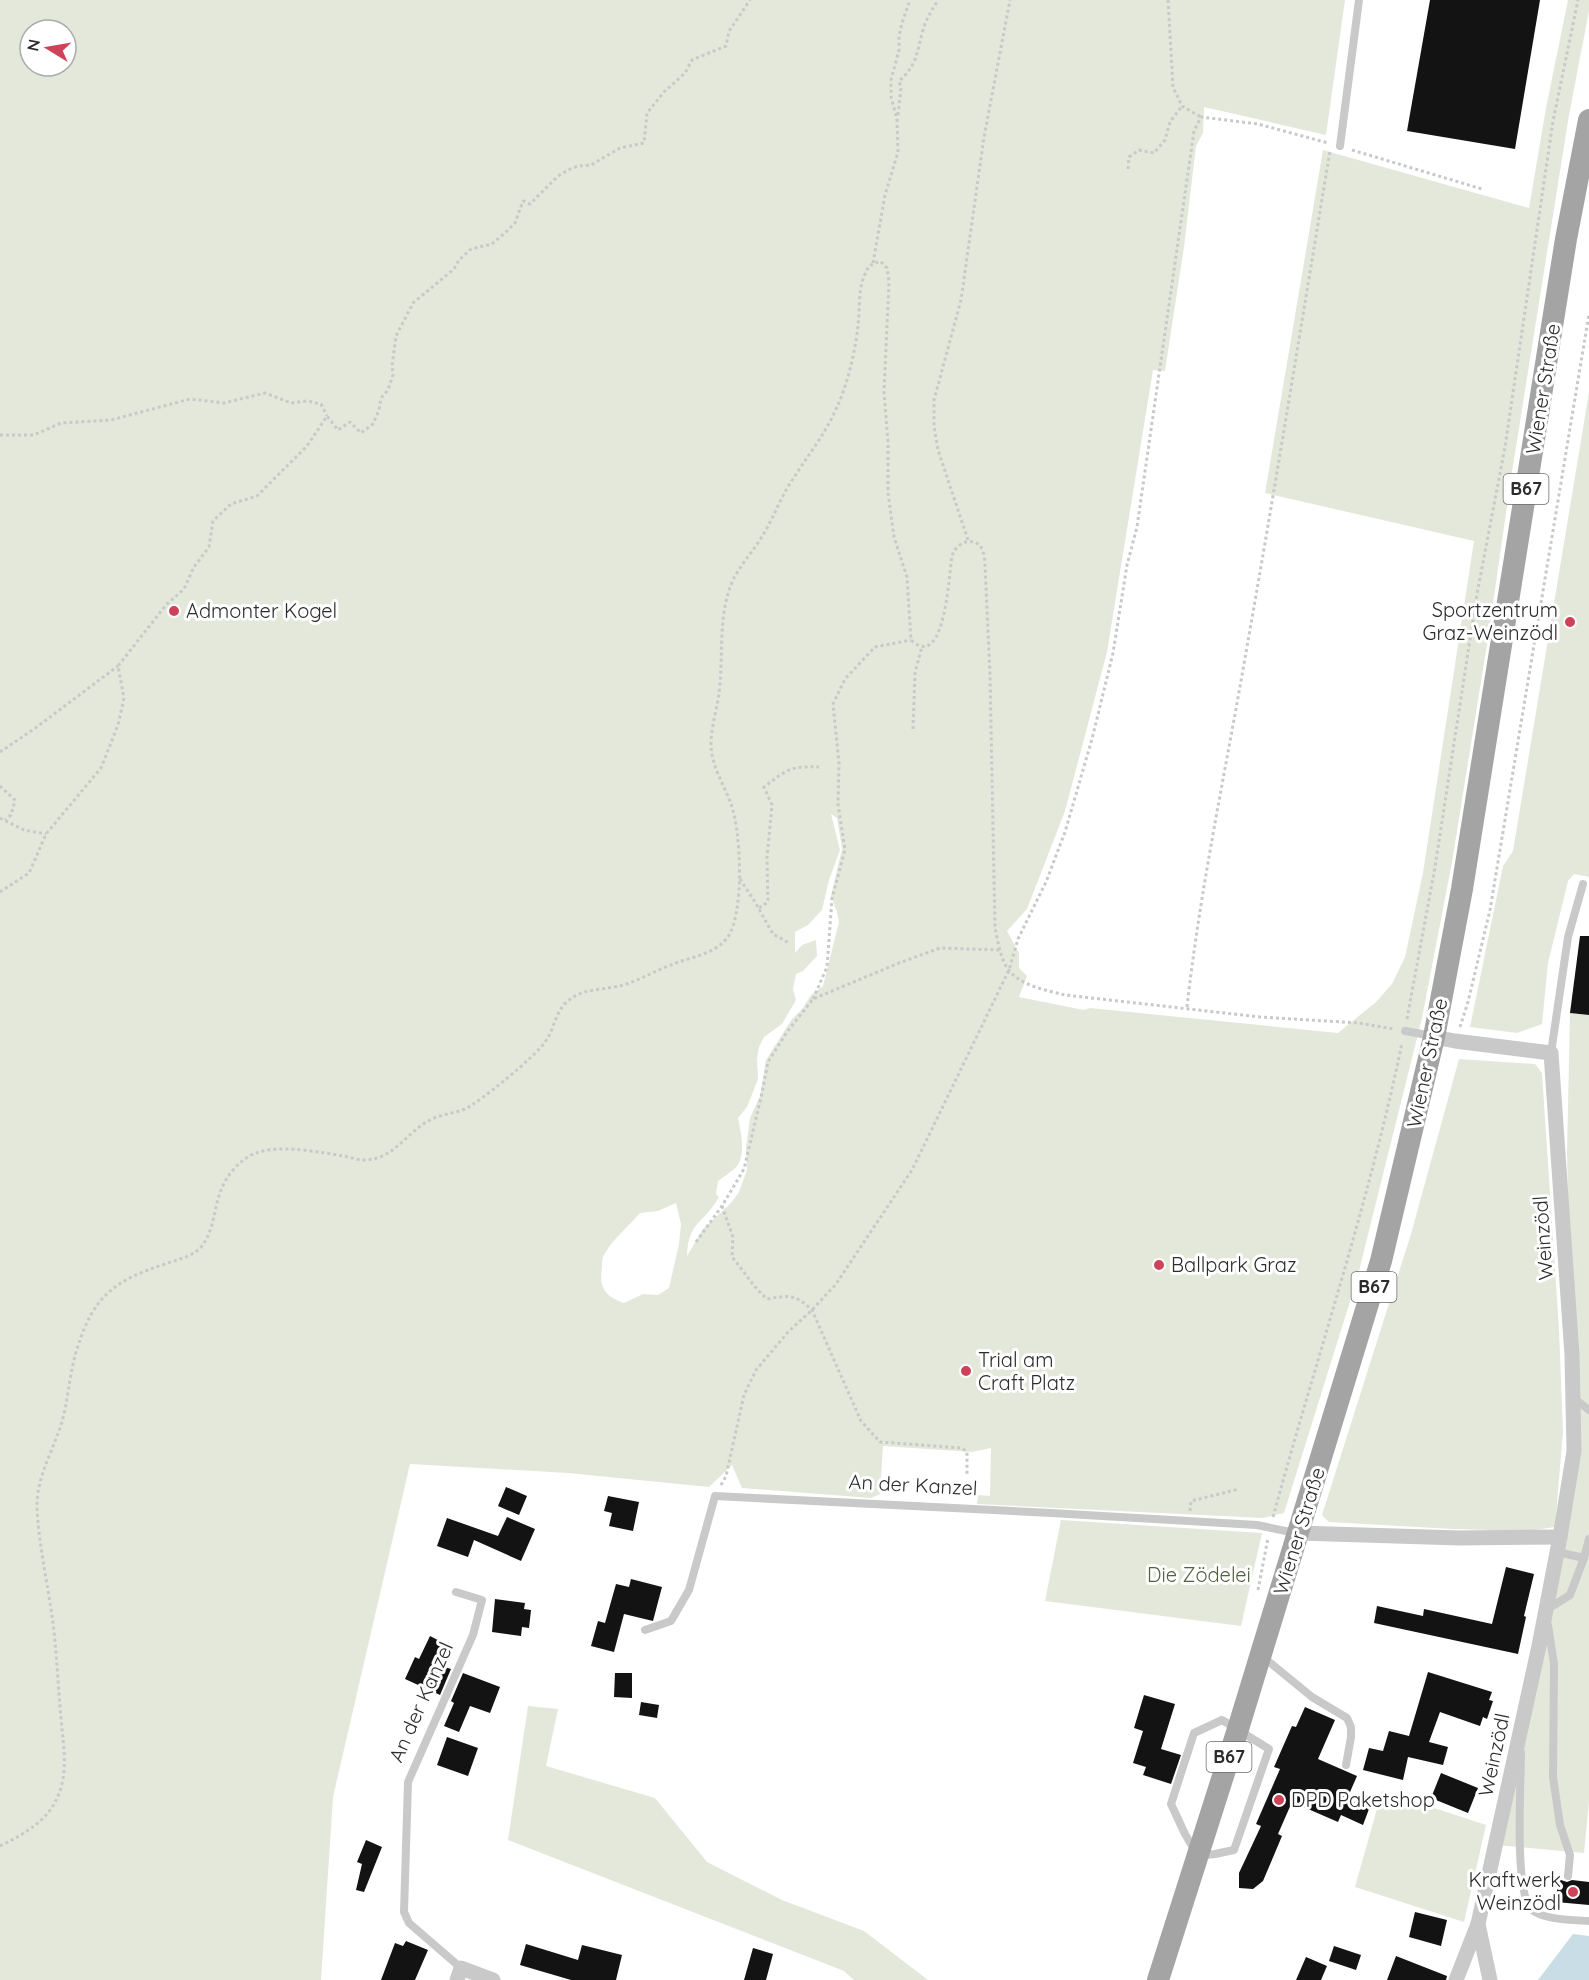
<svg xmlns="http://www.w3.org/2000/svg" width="1589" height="1980" font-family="Quicksand,sans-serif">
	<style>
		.green { fill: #e3e8db; fill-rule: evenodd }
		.water { fill: #c9dde6 }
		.building { fill: #131313 }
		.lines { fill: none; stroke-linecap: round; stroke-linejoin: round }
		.path { stroke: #c9c9c9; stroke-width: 3; stroke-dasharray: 3 3; stroke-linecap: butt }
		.lane { stroke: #c9c9c9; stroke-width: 8 }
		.street { stroke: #c9c9c9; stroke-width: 15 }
		.primary { stroke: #a4a4a4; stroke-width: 22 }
		.poi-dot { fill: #ce425a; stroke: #fff; stroke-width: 2 }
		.labels { text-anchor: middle; stroke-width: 6; stroke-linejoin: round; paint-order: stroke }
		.shield { fill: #fff; stroke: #6b6b6b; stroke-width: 1.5 }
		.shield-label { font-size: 18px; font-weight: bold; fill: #2c2c2c }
		.street-label { font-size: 20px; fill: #2c2c2c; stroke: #fff }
		.poi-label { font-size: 20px; fill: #2c2c2c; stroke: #fff; text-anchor: start }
		.park-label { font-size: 20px; fill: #52613f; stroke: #fff }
	</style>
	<rect width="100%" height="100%" fill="#fff"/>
	<g class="green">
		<path d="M0,0H1345L1326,135L1204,107L1203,133L1196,146L1184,247L1165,371L1153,370L1107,652L1065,811L1027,909L1007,931L1019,953V968L1027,976L1019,997L1084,1010L1090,1008L1338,1033L1376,1002L1392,984L1405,957L1423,873L1474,541L1265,493L1323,150L1529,208L1546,108L1568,0H1589V11L1569,115L1512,472L1488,638L1452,862L1422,1018L1357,1279L1284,1513L1263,1518L977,1504L978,1495L990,1496L991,1448L972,1452L883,1446L880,1494L871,1498L742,1488L732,1465L709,1487L568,1473L410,1464L333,1797L321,1980H0ZM30,30H66V66H30ZM831,814L837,818L842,849L831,896L837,912L839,922L823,986L811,995L803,1008L792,1019L766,1060L760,1096L750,1118L746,1148L747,1170L739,1192L731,1203L703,1229L687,1256C688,1221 704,1224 719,1197L716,1194L718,1181C723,1177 732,1172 737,1166C746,1154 741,1132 738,1118L747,1107L758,1079L757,1059L759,1047L764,1037L782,1024L796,1000L793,989L796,974L803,971L817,956L816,940L802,945L795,953V932L808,925L822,910L829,880L840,850ZM676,1203L681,1224L679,1244L669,1288L658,1295L643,1294L624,1303C604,1296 599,1287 602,1267C602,1262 602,1257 605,1253C614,1238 629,1226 640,1213L658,1211Z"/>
		<path d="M1589,392V877L1574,874L1568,881L1548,963L1542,1024L1517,1033L1470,1027L1503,866L1513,851Z"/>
		<path d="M1570,1013L1589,1015V1801L1584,1853L1496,1845L1574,1451L1567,1152Z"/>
		<path d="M1459,1059L1535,1064L1542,1073L1559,1329L1563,1432L1555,1527L1528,1531L1453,1529L1329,1522L1322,1515L1411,1234Z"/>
		<path d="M1061,1520L1262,1533L1241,1626L1045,1601Z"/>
		<path d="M528,1706L558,1709L546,1766L655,1798L707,1862L782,1900L864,1931L928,1980H854L844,1971L508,1840Z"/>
		<path d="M1382,1791L1486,1825L1464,1922L1355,1887Z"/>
	</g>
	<path class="water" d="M1573,1934L1589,1936V1980H1538Z"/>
	<g class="building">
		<path d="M1430,0H1540L1515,149L1407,131Z"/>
		<path d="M1580,936H1589V1015L1570,1013Z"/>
		<path d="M506,1487L527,1496L519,1515L498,1506Z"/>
		<path d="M608,1496L639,1502L633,1531L609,1526L612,1513L604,1511Z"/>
		<path d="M507,1517L535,1529L521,1561L474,1540L468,1557L437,1546L447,1518L498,1536Z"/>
		<path d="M1506,1567L1534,1574L1524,1616L1526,1617L1518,1654L1374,1623L1377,1606L1423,1616L1424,1609L1492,1624Z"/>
		<path d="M631,1579L662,1587L653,1621L624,1614L614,1652L591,1646L598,1621L605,1623L616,1584L629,1587Z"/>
		<path d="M495,1599L525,1603L524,1609L531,1610L529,1628L522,1627L521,1636L492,1632Z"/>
		<path d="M430,1636L451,1647L442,1666L451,1669L440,1695L405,1679L415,1657L419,1659Z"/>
		<path d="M1428,1672L1492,1692L1489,1700L1493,1701L1487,1719L1483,1717L1480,1726L1440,1712L1429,1742L1448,1747L1443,1765L1408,1757L1403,1780L1363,1770L1369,1748L1383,1751L1389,1731L1409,1736Z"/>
		<path d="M463,1673L500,1687L490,1713L470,1706L459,1732L444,1726L454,1703L451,1701Z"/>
		<path d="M615,1673H632V1698L614,1697Z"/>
		<path d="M1144,1695L1175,1704L1161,1749L1181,1755L1171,1784L1143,1775L1146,1767L1133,1763L1143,1731L1134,1728Z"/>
		<path d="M641,1702L659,1705L657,1718L639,1715Z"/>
		<path d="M1305,1707L1335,1720L1318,1759L1357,1776L1347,1799L1369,1809L1363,1825L1341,1815L1338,1822L1292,1802L1278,1834L1282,1836L1263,1881L1253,1889L1239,1888V1873L1261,1826L1256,1824L1280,1769L1274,1767L1292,1726L1296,1727Z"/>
		<path d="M447,1737L478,1748L468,1776L437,1765Z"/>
		<path d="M1441,1773L1478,1788L1468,1813L1431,1798Z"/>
		<path d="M366,1840L382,1847L364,1892L356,1890L362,1864L357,1862Z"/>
		<path d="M1558,1879L1567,1882L1572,1880L1589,1882V1905L1556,1902Z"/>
		<path d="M1415,1912L1447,1920L1441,1946L1409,1937Z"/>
		<path d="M406,1941L428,1950L415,1980H381L395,1943L403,1946Z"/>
		<path d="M526,1944L578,1960L582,1945L622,1955L616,1980H571L520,1965Z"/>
		<path d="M1334,1946L1361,1955L1356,1970L1329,1961Z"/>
		<path d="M753,1948L773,1954L766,1980H744Z"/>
		<path d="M1396,1956L1447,1976L1446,1980H1387Z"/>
		<path d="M1306,1957L1327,1966L1321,1980H1296Z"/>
	</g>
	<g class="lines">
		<g class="path">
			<path d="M1168,0L1173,87L1182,106L1201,117"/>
			<path d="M898,115L901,88L899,81C917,66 917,51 923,30C926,19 932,10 938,0"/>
			<path d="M1352,150L1482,189"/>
			<path d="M1128,169L1129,157L1139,150L1154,153L1165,140L1170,122L1182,106"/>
			<path d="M873,263L885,195L898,152L897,119L891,97V80L899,50V36L902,23L910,0"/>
			<path d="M0,435H34L61,423L111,420L190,399L224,403L265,393L291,403L307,401L321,404L327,416"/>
			<path d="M968,540L938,450L934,426V400L961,300L984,137L1010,0"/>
			<path d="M913,729L915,673L922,646"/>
			<path d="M0,752L34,729L118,666"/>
			<path d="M0,786L15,800L11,815L5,820"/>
			<path d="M0,818L24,830L46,834"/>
			<path d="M740,879L755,902L773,934L789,943"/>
			<path d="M0,892L29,873L46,834L101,768L118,725L124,698L118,666L166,605L184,589L194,567L209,547L213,521L231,504L257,496L307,446L327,416L338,430L350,422L361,433L373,424L379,410L381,398L388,390L393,375L392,366L396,336L413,303L454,269L459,260L471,249L492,244L507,231L515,223L523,201L530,204L558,176L568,170L578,166L591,165L620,148L644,143L647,113L664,92L685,73L692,60L726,46L729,31L750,0"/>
			<path d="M759,908L768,902L767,858L772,805L764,787C787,770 789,766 819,767"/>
			<path d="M813,999L827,967L832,898L845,850L838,804L839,763L833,704L845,679L875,647L911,640"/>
			<path d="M1187,1007C1200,890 1225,774 1245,658C1275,489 1302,320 1330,151"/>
			<path d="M1407,1019L1435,867L1477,594L1505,447L1553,121L1578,0"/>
			<path d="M1460,1027L1468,1002L1490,910L1589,314"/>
			<path d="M722,1206L733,1237L732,1257C744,1271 753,1287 767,1299C789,1295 795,1294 812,1310L861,1421L880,1442L962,1448L967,1452V1475"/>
			<path d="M696,1242L722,1206L744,1169L762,1093L768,1062L787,1032L813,999L899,963L940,948L1000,950"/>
			<path d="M721,1485L726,1476L744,1395L756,1370L788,1332L812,1310L836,1284L912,1170L1009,970L1018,939L1046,882L1065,832L1092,739L1113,653L1127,565L1137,527L1194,131L1201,117L1258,124L1328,143"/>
			<path d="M1190,1511L1191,1501L1239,1489"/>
			<path d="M1273,1517C1316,1359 1369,1203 1402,1043"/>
			<path d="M1258,1590L1268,1538"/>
			<path d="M0,1846C26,1833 50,1820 60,1791C68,1767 63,1743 61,1718C58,1687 57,1655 53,1623C48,1585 39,1547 37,1508C36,1476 55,1448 63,1418C69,1394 70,1369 78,1346C94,1295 116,1280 165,1264C178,1259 193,1257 202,1246C219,1223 211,1194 234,1169C241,1161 249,1155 259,1152C282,1145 320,1152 343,1156C350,1157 357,1160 364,1160C395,1160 408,1129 434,1118C444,1114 455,1113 465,1109C480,1102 536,1056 545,1042C556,1027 555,1008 572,998C586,988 606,990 623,985C640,980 654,971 671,965C689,957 714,955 727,938C745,915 741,830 731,804C724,784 711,766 711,744C711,727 717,710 719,693C724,655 717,613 734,578C742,563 754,550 763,535C774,517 781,496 793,479C808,455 826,433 837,407C848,383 855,352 858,326C860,309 858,289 865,274C869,264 871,265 880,261L887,268L889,282L884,392L888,442V493L894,537L907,577L911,640C946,673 949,570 952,556C956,542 976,534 983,551C984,555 985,560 985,565L990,675L995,928C998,941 1000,958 1008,969C1020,986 1046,990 1065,995L1260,1017L1359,1023L1394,1029"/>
		</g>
		<g class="lane">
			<path d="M1340,146L1359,0"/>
			<path d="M1405,1031L1433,1036"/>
			<path d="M1551,1053L1568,937L1583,884"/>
			<path d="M1574,1398L1589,1410"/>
			<path d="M1557,1552L1584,1558L1589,1539"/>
			<path d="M456,1592L482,1600L473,1635L408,1782L404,1912L409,1923L461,1968"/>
			<path d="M1546,1610L1570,1595L1584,1558"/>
			<path d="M1548,1625L1554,1664L1553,1777L1560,1825L1570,1855L1568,1876"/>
			<path d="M645,1630L671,1621L689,1590L715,1496L1051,1513L1257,1525L1295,1533"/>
			<path d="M1262,1656L1312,1697L1347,1718L1351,1727V1737L1346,1765"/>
			<path d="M1222,1720L1269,1749L1234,1850L1215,1854L1198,1856L1185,1834L1171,1804L1194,1733Z"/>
			<path d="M1521,1753C1521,1782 1514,1891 1531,1909C1542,1920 1574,1920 1589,1921"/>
		</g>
		<g class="street">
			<path d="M1434,1037L1455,1041L1551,1053L1572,1355L1574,1451L1560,1537L1539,1646L1478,1924L1490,1980"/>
			<path d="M1298,1533L1460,1538L1560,1537"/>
			<path d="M457,1980L461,1968L493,1980"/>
			<path d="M1456,1980L1478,1924"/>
		</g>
		<path class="primary" d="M1158,1980L1238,1729L1381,1261L1434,1037L1462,889L1566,239L1589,120"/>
	</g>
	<g class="poi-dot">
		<circle cx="174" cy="611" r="6"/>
		<circle cx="1570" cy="622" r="6"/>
		<circle cx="1159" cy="1265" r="6"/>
		<circle cx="966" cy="1371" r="6"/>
		<circle cx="1279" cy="1800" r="6"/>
		<circle cx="1573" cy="1892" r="6"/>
	</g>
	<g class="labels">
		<g class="shield">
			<rect x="1503.5" y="474" width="45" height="30" rx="4.5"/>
			<rect x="1351.5" y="1272" width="45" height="30" rx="4.5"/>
			<rect x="1206.5" y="1742" width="45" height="30" rx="4.5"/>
		</g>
		<g class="shield-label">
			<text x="1526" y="495">B67</text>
			<text x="1374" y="1293">B67</text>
			<text x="1229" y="1763">B67</text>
		</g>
		<g class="street-label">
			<text transform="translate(1543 389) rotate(-81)" y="7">Wiener Straße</text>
			<text transform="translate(1427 1063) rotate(-78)" y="7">Wiener Straße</text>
			<text transform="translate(1543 1238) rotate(-94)" y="7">Weinzödl</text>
			<text transform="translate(913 1485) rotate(3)" y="7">An der Kanzel</text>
			<text transform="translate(1299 1531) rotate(-73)" y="7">Wiener Straße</text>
			<text transform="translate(421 1702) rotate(-66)" y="7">An der Kanzel</text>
			<text transform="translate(1494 1755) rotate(-78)" y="7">Weinzödl</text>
		</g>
		<g class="poi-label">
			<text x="1558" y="617" text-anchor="end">Sportzentrum<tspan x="1558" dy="23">Graz-Weinzödl</tspan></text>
			<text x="186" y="618">Admonter Kogel</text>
			<text x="1171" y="1272">Ballpark Graz</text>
			<text x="978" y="1367">Trial am<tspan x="978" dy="23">Craft Platz</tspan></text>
			<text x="1291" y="1807">DPD Paketshop</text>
			<text x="1561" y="1887" text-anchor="end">Kraftwerk<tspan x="1561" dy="23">Weinzödl</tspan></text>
		</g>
		<g class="park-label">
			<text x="1199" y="1582">Die Zödelei</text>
		</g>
	</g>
	<g transform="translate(48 48) rotate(281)"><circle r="28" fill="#ffffff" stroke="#ababab" stroke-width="1.5"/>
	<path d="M0-4.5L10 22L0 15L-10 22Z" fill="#ce425a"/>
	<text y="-9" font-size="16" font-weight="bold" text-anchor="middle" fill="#2c2c2c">N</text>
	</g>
</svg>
